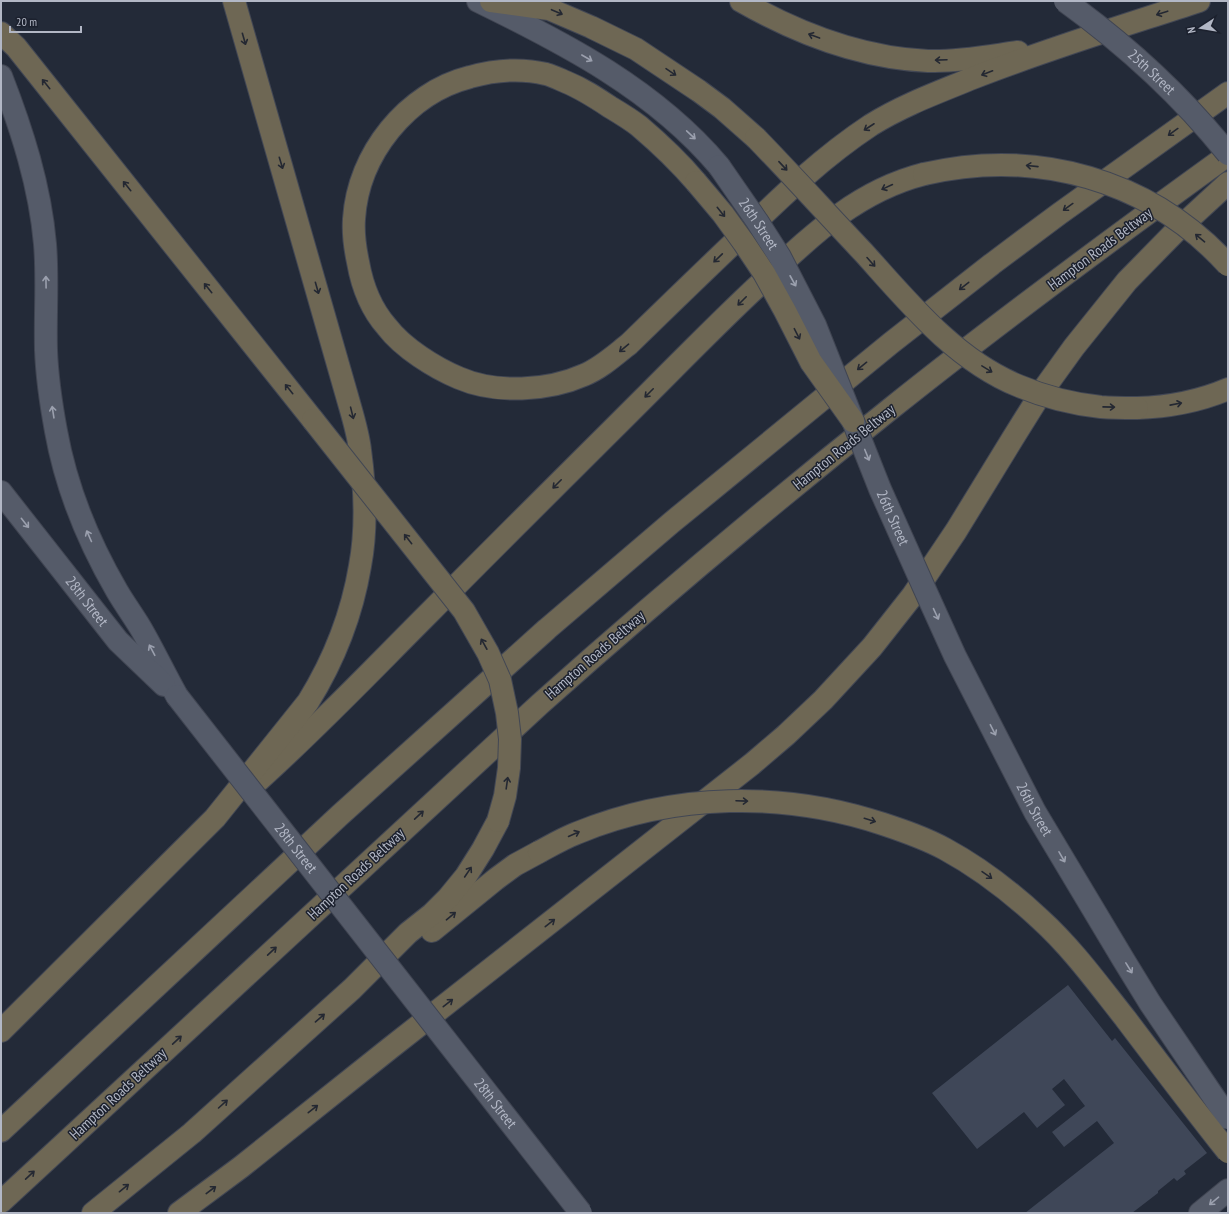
<svg xmlns="http://www.w3.org/2000/svg" width="1229" height="1214" font-family="'PT Sans Narrow',sans-serif">
	<style>
		.building { fill: #3f4758 }
		.lines { fill: none; stroke-linecap: round; stroke-linejoin: round }
		.major-casing { stroke: #404552; stroke-width: 24 }
		.highway-casing { stroke: #424754; stroke-width: 24 }
		.major { stroke: #555b69; stroke-width: 22 }
		.highway { stroke: #6e6754; stroke-width: 22 }
		.major-bridge-casing { stroke: #404552; stroke-width: 24; stroke-linecap: butt }
		.highway-bridge-casing { stroke: #424754; stroke-width: 24; stroke-linecap: butt }
		.major-bridge { stroke: #555b69; stroke-width: 22 }
		.highway-bridge { stroke: #6e6754; stroke-width: 22 }
		.oneway { stroke: #242832 }
		.oneway2 { stroke: #9ba0ae }
		.labels { text-anchor: middle; stroke-width: 3; stroke-linejoin: round; paint-order: stroke }
		.street-label { font-size: 15px; fill: #b2b7c5; stroke: #1c212e }
	</style>
	<rect width="100%" height="100%" fill="#232a38"/>
	<path class="building" d="M1068,985L1112,1041L1115,1038L1207,1153L1184,1171L1186,1174L1177,1181L1174,1178L1158,1191V1193L1132,1213H1025L1114,1143L1097,1121L1064,1147L1052,1132L1085,1106L1064,1079L1052,1089L1065,1105L1037,1128L1024,1112L977,1149L932,1093Z"/>
	<g class="lines">
		<g class="major-casing">
			<g id="major">
				<path d="M478,1C566,44 655,90 719,166"/>
				<path d="M1,76C22,130 40,186 45,244C48,279 45,315 46,350C47,377 51,404 56,431C66,487 88,541 117,591C124,603 132,614 140,627C153,649 164,673 177,696"/>
				<path id="s1" d="M1,492L118,641L164,685"/>
				<path d="M1200,1213L1228,1190"/>
			</g>
		</g>
		<g class="highway-casing">
			<g id="highway">
				<path d="M491,1L549,9L591,27L636,49L699,91L722,108L756,138"/>
				<path d="M741,1C797,33 862,58 928,61C958,62 989,56 1018,52"/>
				<path d="M1,33L16,47L313,420"/>
				<path d="M696,182C679,162 659,143 639,126C630,119 620,113 610,107C595,97 583,89 566,82C559,79 553,76 546,74C521,68 495,70 470,77C407,93 358,154 354,219C353,233 355,248 358,262C362,285 371,309 387,327C403,348 435,368 459,378C496,394 548,391 584,375C601,368 615,355 629,344C667,307 704,271 742,235C783,195 824,156 871,125C903,105 939,92 973,78C1047,49 1123,26 1199,1"/>
				<path d="M1137,408C1168,407 1200,401 1228,389"/>
				<path d="M259,780C319,726 374,668 431,611C503,538 577,465 650,392C687,355 724,317 763,281C812,235 857,191 924,174"/>
				<path d="M432,931L496,879L515,865L539,852"/>
				<path d="M1,1031L215,818L308,702C334,660 352,614 360,566C367,529 365,487 360,450C358,432 352,414 347,396L234,1"/>
				<path d="M1,1131L340,815L547,629L671,523L891,343L992,264L1059,214L1228,93"/>
				<path d="M1,1202L540,704C653,603 770,505 889,410C999,322 1113,238 1228,155"/>
				<path d="M93,1213L192,1133L352,989L408,933L432,914L448,898L466,876L483,849L498,821"/>
				<path d="M179,1213L241,1167L389,1049L752,764L786,735L823,700L872,647L913,595L956,531L1013,438L1043,390L1074,347L1127,281L1176,231L1228,183"/>
			</g>
		</g>
		<use href="#major" class="major"/>
		<use href="#highway" class="highway"/>
		<g class="major-bridge-casing">
			<g id="major-bridge">
				<path id="s2" d="M1065,1C1126,45 1181,95 1228,154"/>
				<path id="s3" d="M719,166L757,221L780,257L815,325L880,489L926,592L955,656L1035,812L1123,959L1150,1003L1228,1118"/>
				<path id="s4" d="M177,696L581,1213"/>
			</g>
		</g>
		<g class="highway-bridge-casing">
			<g id="highway-bridge">
				<path d="M756,138C793,176 828,215 864,253C909,303 955,360 1019,386C1045,397 1073,404 1101,407C1113,408 1125,408 1137,408"/>
				<path d="M924,174C1036,148 1150,179 1228,265"/>
				<path d="M696,182L723,214L744,243L764,273L785,311L811,362L853,421"/>
				<path d="M313,420L464,611L488,653L500,680L507,713L510,739L509,768L505,796L498,821"/>
				<path d="M539,852C552,845 564,838 577,833C674,793 784,791 883,824C904,831 925,838 945,849C980,868 1011,892 1040,919C1072,948 1098,984 1125,1018C1159,1063 1193,1108 1228,1152"/>
			</g>
		</g>
		<use href="#major-bridge" class="major-bridge"/>
		<use href="#highway-bridge" class="highway-bridge"/>
	</g>
	<defs><path id="oneway-shaft" d="M-6 0H5M1.5-3L5.5 0L1.5 3" fill="none" stroke-width="1.6" stroke-linecap="round" stroke-linejoin="round"/></defs>
	<g class="oneway">
		<use href="#oneway-shaft" transform="translate(557 12) rotate(23)"/>
		<use href="#oneway-shaft" transform="translate(1162 13) rotate(162)"/>
		<use href="#oneway-shaft" transform="translate(814 36) rotate(-160)"/>
		<use href="#oneway-shaft" transform="translate(244 39) rotate(74)"/>
		<use href="#oneway-shaft" transform="translate(941 60) rotate(178)"/>
		<use href="#oneway-shaft" transform="translate(671 72) rotate(34)"/>
		<use href="#oneway-shaft" transform="translate(987 73) rotate(159)"/>
		<use href="#oneway-shaft" transform="translate(46 84) rotate(-129)"/>
		<use href="#oneway-shaft" transform="translate(869 127) rotate(147)"/>
		<use href="#oneway-shaft" transform="translate(1173 132) rotate(144)"/>
		<use href="#oneway-shaft" transform="translate(281 163) rotate(73)"/>
		<use href="#oneway-shaft" transform="translate(783 166) rotate(47)"/>
		<use href="#oneway-shaft" transform="translate(1032 166) rotate(-174)"/>
		<use href="#oneway-shaft" transform="translate(127 186) rotate(-129)"/>
		<use href="#oneway-shaft" transform="translate(887 187) rotate(155)"/>
		<use href="#oneway-shaft" transform="translate(1068 207) rotate(144)"/>
		<use href="#oneway-shaft" transform="translate(721 212) rotate(51)"/>
		<use href="#oneway-shaft" transform="translate(1200 238) rotate(-140)"/>
		<use href="#oneway-shaft" transform="translate(718 258) rotate(136)"/>
		<use href="#oneway-shaft" transform="translate(871 262) rotate(48)"/>
		<use href="#oneway-shaft" transform="translate(964 286) rotate(142)"/>
		<use href="#oneway-shaft" transform="translate(208 288) rotate(-129)"/>
		<use href="#oneway-shaft" transform="translate(317 288) rotate(74)"/>
		<use href="#oneway-shaft" transform="translate(742 301) rotate(135)"/>
		<use href="#oneway-shaft" transform="translate(797 334) rotate(63)"/>
		<use href="#oneway-shaft" transform="translate(624 348) rotate(140)"/>
		<use href="#oneway-shaft" transform="translate(862 366) rotate(141)"/>
		<use href="#oneway-shaft" transform="translate(987 369) rotate(31)"/>
		<use href="#oneway-shaft" transform="translate(289 389) rotate(-129)"/>
		<use href="#oneway-shaft" transform="translate(649 393) rotate(135)"/>
		<use href="#oneway-shaft" transform="translate(1176 404) rotate(-11)"/>
		<use href="#oneway-shaft" transform="translate(1109 407) rotate(1)"/>
		<use href="#oneway-shaft" transform="translate(352 413) rotate(76)"/>
		<use href="#oneway-shaft" transform="translate(557 484) rotate(135)"/>
		<use href="#oneway-shaft" transform="translate(408 539) rotate(-128)"/>
		<use href="#oneway-shaft" transform="translate(484 644) rotate(-119)"/>
		<use href="#oneway-shaft" transform="translate(507 783) rotate(-82)"/>
		<use href="#oneway-shaft" transform="translate(742 801) rotate(2)"/>
		<use href="#oneway-shaft" transform="translate(419 815) rotate(-43)"/>
		<use href="#oneway-shaft" transform="translate(870 820) rotate(17)"/>
		<use href="#oneway-shaft" transform="translate(574 834) rotate(-24)"/>
		<use href="#oneway-shaft" transform="translate(468 872) rotate(-56)"/>
		<use href="#oneway-shaft" transform="translate(987 875) rotate(35)"/>
		<use href="#oneway-shaft" transform="translate(451 916) rotate(-40)"/>
		<use href="#oneway-shaft" transform="translate(550 923) rotate(-38)"/>
		<use href="#oneway-shaft" transform="translate(272 951) rotate(-43)"/>
		<use href="#oneway-shaft" transform="translate(448 1003) rotate(-38)"/>
		<use href="#oneway-shaft" transform="translate(320 1018) rotate(-41)"/>
		<use href="#oneway-shaft" transform="translate(177 1040) rotate(-43)"/>
		<use href="#oneway-shaft" transform="translate(223 1104) rotate(-42)"/>
		<use href="#oneway-shaft" transform="translate(313 1109) rotate(-38)"/>
		<use href="#oneway-shaft" transform="translate(30 1175) rotate(-43)"/>
		<use href="#oneway-shaft" transform="translate(124 1188) rotate(-39)"/>
		<use href="#oneway-shaft" transform="translate(211 1190) rotate(-37)"/>
	</g>
	<g class="oneway2">
		<use href="#oneway-shaft" transform="translate(587 58) rotate(30)"/>
		<use href="#oneway-shaft" transform="translate(691 135) rotate(43)"/>
		<use href="#oneway-shaft" transform="translate(793 281) rotate(61)"/>
		<use href="#oneway-shaft" transform="translate(46 282) rotate(-91)"/>
		<use href="#oneway-shaft" transform="translate(53 412) rotate(-99)"/>
		<use href="#oneway-shaft" transform="translate(867 455) rotate(68)"/>
		<use href="#oneway-shaft" transform="translate(25 523) rotate(52)"/>
		<use href="#oneway-shaft" transform="translate(89 536) rotate(-114)"/>
		<use href="#oneway-shaft" transform="translate(936 614) rotate(65)"/>
		<use href="#oneway-shaft" transform="translate(152 650) rotate(-118)"/>
		<use href="#oneway-shaft" transform="translate(993 730) rotate(63)"/>
		<use href="#oneway-shaft" transform="translate(1062 857) rotate(60)"/>
		<use href="#oneway-shaft" transform="translate(1129 968) rotate(58)"/>
		<use href="#oneway-shaft" transform="translate(1214 1201) rotate(140)"/>
	</g>
	<g class="labels">
		<g class="street-label">
			<text dy="5" stroke="none"><textPath href="#s2" startOffset="112">25th Street</textPath></text>
			<text dy="5" stroke="none"><textPath href="#s3" startOffset="70">26th Street</textPath></text>
			<text transform="translate(1100 249) rotate(-37)" y="5">Hampton Roads Beltway</text>
			<text transform="translate(844 447) rotate(-39)" y="5">Hampton Roads Beltway</text>
			<text dy="5" stroke="none"><textPath href="#s3" startOffset="394">26th Street</textPath></text>
			<text dy="5" stroke="none"><textPath href="#s1" startOffset="139">28th Street</textPath></text>
			<text transform="translate(595 655) rotate(-41)" y="5">Hampton Roads Beltway</text>
			<text dy="5" stroke="none"><textPath href="#s3" startOffset="718">26th Street</textPath></text>
			<text dy="5" stroke="none"><textPath href="#s4" startOffset="193">28th Street</textPath></text>
			<text transform="translate(356 874) rotate(-43)" y="5">Hampton Roads Beltway</text>
			<text transform="translate(118 1094) rotate(-43)" y="5">Hampton Roads Beltway</text>
			<text dy="5" stroke="none"><textPath href="#s4" startOffset="517">28th Street</textPath></text>
		</g>
	</g>
	<rect width="1229" height="1214" fill="none" stroke="#b2b7c5" stroke-width="4"/>
	<g transform="translate(1201 28) rotate(258)" stroke="#1c212e" stroke-width="3" paint-order="stroke">
	<path d="M0-3L7 15L0 10L-7 15Z" fill="#b2b7c5"/>
	<text y="-6" font-size="11" font-weight="bold" text-anchor="middle" fill="#b2b7c5">N</text>
	</g>
	<path d="M10 26v6h71v-6" fill="none" stroke="#b2b7c5" stroke-width="2"/>
	<text x="16" y="26" font-size="12" fill="#b2b7c5" stroke="#1c212e" stroke-width="3" paint-order="stroke">20 m</text>
</svg>
